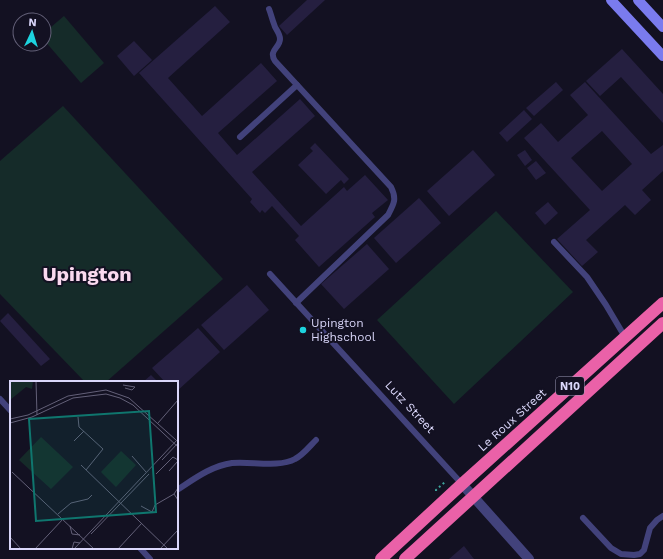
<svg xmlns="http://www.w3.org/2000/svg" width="663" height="559" font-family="'Work Sans',sans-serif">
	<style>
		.green { fill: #152b29 }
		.building { fill: #251f40; fill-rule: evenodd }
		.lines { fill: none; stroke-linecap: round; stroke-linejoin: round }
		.path { stroke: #3ea69d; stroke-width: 2; stroke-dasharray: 2 3; stroke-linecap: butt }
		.lane { stroke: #42427b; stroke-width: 6 }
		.street { stroke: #42427b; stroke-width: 10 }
		.secondary { stroke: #7a7bee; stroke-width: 10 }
		.highway { stroke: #ea61a8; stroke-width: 12 }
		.poi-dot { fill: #1dd3df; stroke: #131122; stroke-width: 1.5 }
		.labels { text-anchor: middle; stroke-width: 4; stroke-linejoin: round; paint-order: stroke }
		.shield { fill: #131122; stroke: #9e9cb9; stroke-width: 1 }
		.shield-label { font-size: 11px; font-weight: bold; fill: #dad7fa }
		.poi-label { font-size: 12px; fill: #dad7fa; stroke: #131122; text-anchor: start }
		.street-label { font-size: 12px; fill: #dad7fa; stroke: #131122 }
		.town-label { font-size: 20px; font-weight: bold; fill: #fad9ef; stroke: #131122 }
		.inset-road { fill: none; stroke: #636078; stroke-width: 1 }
		.view { fill: #0f766e; fill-opacity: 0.15; stroke: #0f766e; stroke-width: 2 }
		.inset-edge { fill: none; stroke: #dad7fa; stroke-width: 2 }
	</style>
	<rect width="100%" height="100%" fill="#131122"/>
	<g class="green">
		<path d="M64,16L104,63L81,83L44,40V33Z"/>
		<path d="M63,106L223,279L106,382H85L0,294V161Z"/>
		<path d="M496,211L573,292L454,404L377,320Z"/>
	</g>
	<g class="building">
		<path d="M307,0H325L287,35L279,26Z"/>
		<path d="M215,6L230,22L168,78L202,116L261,63L277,81L218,133L237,155L300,99L315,116L252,172L301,226L344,187L347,191L365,175L388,200L372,213L375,217L319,267L295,240L299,236L272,206L265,213L262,210L260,213L250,202L252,199L139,73Z"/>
		<path d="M134,41L152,60L134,76L117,56Z"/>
		<path d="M622,49L663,94V123L621,77L600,96L586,81Z"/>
		<path d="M556,82L563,90L534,116L526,108Z"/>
		<path d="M585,82L651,154L663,145V171L642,190L651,200L635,215L625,205L586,240L598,252L582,266L557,239L590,210L524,138L541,123L558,142L588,115L570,95ZM602,131L632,164L602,191L571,158Z"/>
		<path d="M524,110L532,119L507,142L499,133Z"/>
		<path d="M315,143L349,179L344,184L341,180L326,194L298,165L313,151L310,148Z"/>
		<path d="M473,150L495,175L449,216L427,191Z"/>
		<path d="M525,150L532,160L525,166L517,155Z"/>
		<path d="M536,161L546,173L536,180L527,168Z"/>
		<path d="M419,198L441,223L396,263L374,238Z"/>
		<path d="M548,202L558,213L545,225L535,213Z"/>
		<path d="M367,244L389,269L344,309L321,284Z"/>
		<path d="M247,285L269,310L224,350L201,325Z"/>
		<path d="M8,313L50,359L41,366L0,321Z"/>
		<path d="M198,328L220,352L177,391V382H165L152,368Z"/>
		<path d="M151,375L158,382H143Z"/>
		<path d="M464,546L474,559H449Z"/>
	</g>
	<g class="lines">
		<path class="path" d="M436,491V490L446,481"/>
		<g class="lane">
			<path d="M269,9C271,14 272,19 274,24C275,29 280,33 280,39C280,48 268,50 275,61L391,187C397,199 394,204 388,215L296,303"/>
			<path d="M240,137L297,85"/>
			<path d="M554,242L587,277L606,305L625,337"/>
			<path d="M270,274L462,484"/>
			<path d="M0,399L11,411"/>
			<path d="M177,490C194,479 211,466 232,463C250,461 279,468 295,459C303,455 309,447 316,440"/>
			<path d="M583,518L611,548L621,554L634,555L640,554L644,550L650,528L657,520L663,516"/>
			<path d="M140,548L150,559"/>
		</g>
		<path class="street" d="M462,484L529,559"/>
		<g class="secondary">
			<path d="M611,0L663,56"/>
			<path d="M638,0L663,27"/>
		</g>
		<g class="highway">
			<path d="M381,559L462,484L663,303"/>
			<path d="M405,559L663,323"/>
		</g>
	</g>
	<circle class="poi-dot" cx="303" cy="330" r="4"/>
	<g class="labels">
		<rect class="shield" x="556" y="377" width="28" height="18" rx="3"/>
		<g class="shield-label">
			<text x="570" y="390">N10</text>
		</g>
		<g class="poi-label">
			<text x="311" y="327">Upington<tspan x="311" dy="14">Highschool</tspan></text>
		</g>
		<g class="street-label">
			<text transform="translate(410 407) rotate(47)" y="4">Lutz Street</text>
			<text transform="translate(512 420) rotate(-42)" y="4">Le Roux Street</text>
		</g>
		<g class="town-label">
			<text x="87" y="281">Upington</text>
		</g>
	</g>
	<g transform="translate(10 381)">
		<rect width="168" height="168" fill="#131122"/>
		<path d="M0,0H23L22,8L16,6L0,19ZM31,56L63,86L41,108L9,79ZM111,70L126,84L106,106L91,91Z" fill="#152b29"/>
		<path class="inset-road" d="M26,0L27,34M113,4L125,6L122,9L115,7M68,36L69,46L93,68L76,89M0,38L18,34L58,15L96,9L119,17L166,59M0,42L22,36L63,17L96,13L110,17L123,24L168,66M148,42L168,19M64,60L74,50M122,75L136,91M152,79L168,62M71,84L158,168M159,90L168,80M2,91L84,168M146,93L163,76L168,79M168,107L164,113L168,119M131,125L142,131L145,124L164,113M48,133L61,122L78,118L82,114M60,145L62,153L70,154M81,153L139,93M0,156L11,168M25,168L53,138M62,168L64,161L70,162M64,168L168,58M108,168L132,142M150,168L168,149"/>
		<path class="view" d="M139,30L146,131L26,140L19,38Z"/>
		<rect width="168" height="168" class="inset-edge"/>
	</g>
	<g transform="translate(32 32) rotate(4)"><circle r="19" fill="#131122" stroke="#636078"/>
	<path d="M0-3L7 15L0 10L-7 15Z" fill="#1dd3df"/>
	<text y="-6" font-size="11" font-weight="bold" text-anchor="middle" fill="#dad7fa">N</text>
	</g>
</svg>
